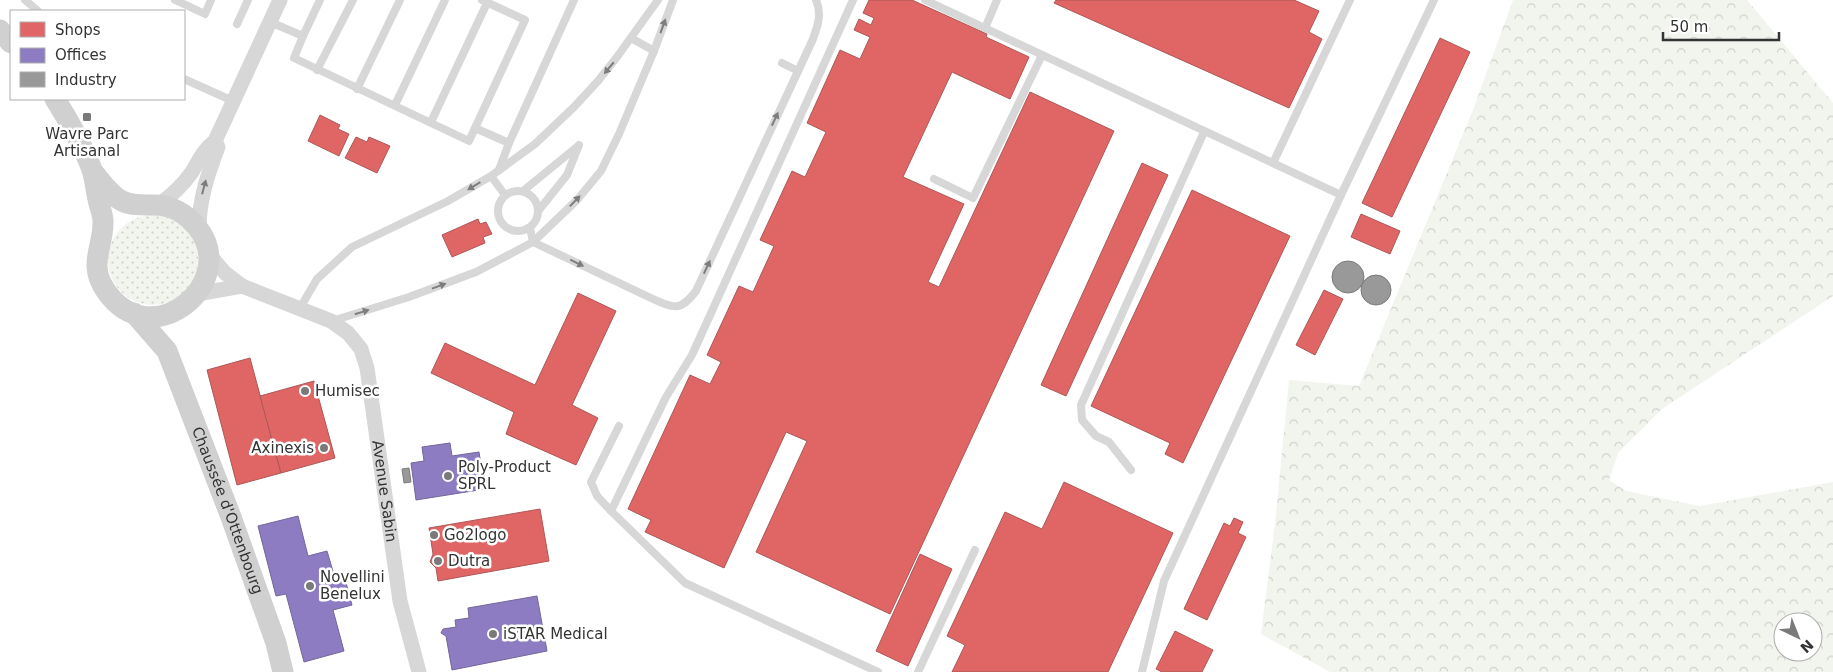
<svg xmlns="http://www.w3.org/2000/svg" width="1833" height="672" font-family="'DejaVu Sans',sans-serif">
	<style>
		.grass { fill: url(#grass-dots) }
		.forest { fill: url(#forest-crowns); fill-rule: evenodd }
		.shops { fill: #e06666; stroke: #ac5757 }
		.offices { fill: #8e7cc3; stroke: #736698 }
		.industry { fill: #999; stroke: #7a7a7a }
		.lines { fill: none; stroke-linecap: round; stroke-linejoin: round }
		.lane { stroke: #d7d7d7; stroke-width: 8 }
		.street { stroke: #d7d7d7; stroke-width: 15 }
		.secondary { stroke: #d0d0d0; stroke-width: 21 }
		.oneway { fill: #7d7d7d }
		.poi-dot { fill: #7a7a7a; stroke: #fff; stroke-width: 2 }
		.labels { text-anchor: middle; stroke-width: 5; stroke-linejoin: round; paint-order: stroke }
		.poi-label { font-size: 15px; fill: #333; stroke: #fff; text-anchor: start }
		.street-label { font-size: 15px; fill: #333; stroke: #fff }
	</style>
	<defs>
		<pattern id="grass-dots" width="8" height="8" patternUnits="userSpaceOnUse" patternTransform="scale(1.25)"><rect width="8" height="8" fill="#f1f5ed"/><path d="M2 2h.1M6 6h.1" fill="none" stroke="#cfd2cc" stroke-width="1.8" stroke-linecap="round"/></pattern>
		<pattern id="forest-crowns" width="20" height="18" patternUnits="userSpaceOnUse" patternTransform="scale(1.25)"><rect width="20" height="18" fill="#f1f5ed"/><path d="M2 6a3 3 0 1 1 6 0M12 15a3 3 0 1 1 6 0" fill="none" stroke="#cfd2cc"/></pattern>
	</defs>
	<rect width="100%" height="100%" fill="#fff"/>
	<circle class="grass" cx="153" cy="260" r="45"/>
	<path class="forest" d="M1513,0H1747L1833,103V296L1662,409L1618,453L1609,480L1626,491L1700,506L1833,482V672H1330L1261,634L1275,524L1289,380L1359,386L1473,110ZM1783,622H1813V652H1783Z"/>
	<g class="shops">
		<path d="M869,0H912L987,34L986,37L1029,57L1010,99L952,72L903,177L964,204L928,282L939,287L1030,92L1114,131L890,614L756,552L807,441L786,432L724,568L645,532L651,520L628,509L690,375L710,384L721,362L707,355L739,286L753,292L774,246L760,240L792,171L805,177L826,132L807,123L840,50L860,59L870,37L854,30L859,19L871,25L874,18L863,13Z"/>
		<path d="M1056,0H1294L1319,11L1309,32L1322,39L1289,108L1054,3Z"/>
		<path d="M1440,38L1470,52L1392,217L1362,203Z"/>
		<path d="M320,115L340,125L338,129L349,134L339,156L308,141Z"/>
		<path d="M356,137L367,142L369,137L390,146L377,173L345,158Z"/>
		<path d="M1142,163L1168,175L1066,396L1041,385Z"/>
		<path d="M1192,190L1290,236L1183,463L1165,454L1170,443L1091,406Z"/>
		<path d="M1361,214L1400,231L1390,254L1351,237Z"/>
		<path d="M478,219L480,224L486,222L492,234L483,237L485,243L452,257L442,235Z"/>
		<path d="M1324,290L1343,299L1315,355L1296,345Z"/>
		<path d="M578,293L616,311L572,405L598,418L576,465L506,434L514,412L431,373L445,343L535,385Z"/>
		<path d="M250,358L281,473L237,485L207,370Z"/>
		<path d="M314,381L335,458L281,473L260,396Z"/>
		<path d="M1064,482L1173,533L1108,672H952L965,645L947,636L1005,512L1042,529Z"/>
		<path d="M540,509L549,561L438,581L436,568L430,562L433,554L429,528Z"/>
		<path d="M1234,518L1243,522L1238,533L1246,537L1207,620L1184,609L1224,523L1230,526Z"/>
		<path d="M920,554L952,569L908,666L876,651Z"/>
		<path d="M1175,631L1213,650L1202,672H1162L1156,669Z"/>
	</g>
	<g class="offices">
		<path d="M450,443L452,456L479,452L485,489L416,500L411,463L424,461L422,447Z"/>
		<path d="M298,516L308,556L327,551L335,578L344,575L352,605L333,610L344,651L304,662L286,594L276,596L258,526Z"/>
		<path d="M537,596L547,651L452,670L446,636L441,633L443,629L456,627L455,620L469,618L468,608Z"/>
	</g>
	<g class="industry">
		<circle cx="1348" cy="277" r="16"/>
		<circle cx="1376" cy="290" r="15"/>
		<path d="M409,468L411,482L404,483L402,469Z"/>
	</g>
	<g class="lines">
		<g class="lane">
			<path d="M25,0L38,11"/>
			<path d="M175,0L205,14L211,0"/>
			<path d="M482,0L525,20L475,128L509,143"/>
			<path d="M925,0L1341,195"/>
			<path d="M270,22L303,36L320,0"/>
			<path d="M237,24L248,0"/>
			<path d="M985,28L997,0"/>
			<path d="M303,36L294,58L469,141L475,128"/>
			<path d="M631,38L654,51"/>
			<path d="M782,63L798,71"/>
			<path d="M317,70L353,0"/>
			<path d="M184,79L233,101"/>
			<path d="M357,89L400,0"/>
			<path d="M395,105L445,0"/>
			<path d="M431,122L487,3"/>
			<path d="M1273,163L1350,0"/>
			<path d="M499,170L509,143L574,0"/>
			<path d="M491,176L505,195"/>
			<path d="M934,179L973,198L1042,55"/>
			<circle cx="518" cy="211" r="20"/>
			<path d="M523,191L578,146"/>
			<path d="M539,210L567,175L579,145"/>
			<path d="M530,228L533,242L653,299C675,309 681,311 696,291L813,39C818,25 822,14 816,0"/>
			<path d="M300,308L317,279L352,247L448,201L491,176L535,144L574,107L598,81L617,57L658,0"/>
			<path d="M332,321L409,297L476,272L533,242L577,200L601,171L619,134L654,51L673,0"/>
			<path d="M619,426L591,482L597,496L611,511L685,583L878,672"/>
			<path d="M1131,470L1109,442L1096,436L1082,420L1081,405L1204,132"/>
			<path d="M611,511L666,397L692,355L853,0"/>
			<path d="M918,672L975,550"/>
			<path d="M1142,672L1164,581L1341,195L1434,0"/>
		</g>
		<g class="street">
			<path d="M158,205C171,196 183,185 192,172C199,160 204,149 215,141L280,0"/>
			<path d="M199,229C199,199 208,174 218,147L215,141"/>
			<path id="s1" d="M208,253L225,273L242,286L331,321L348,333L361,349L367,368L400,601L419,672"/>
			<path d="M197,294L242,286"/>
		</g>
		<g class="secondary">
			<path d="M0,30L11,43"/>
			<path d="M55,99C66,116 87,153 93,173C95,181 96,190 98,199C99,206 103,214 103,221C104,247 87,264 106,291C152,357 241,282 197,227C187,215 172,205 155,205C144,205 132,206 122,201C110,195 101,181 93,172"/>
			<path id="s2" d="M134,313L167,351L231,517L276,643L283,672"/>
		</g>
	</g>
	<defs><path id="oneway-solid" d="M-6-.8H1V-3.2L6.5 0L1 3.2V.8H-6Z" transform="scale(1.25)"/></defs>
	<g class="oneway">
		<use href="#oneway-solid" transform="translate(663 26) rotate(-70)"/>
		<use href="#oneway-solid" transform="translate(609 68) rotate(130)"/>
		<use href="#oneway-solid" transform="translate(775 119) rotate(-65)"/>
		<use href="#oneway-solid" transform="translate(474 186) rotate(149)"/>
		<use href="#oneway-solid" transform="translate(204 187) rotate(-75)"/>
		<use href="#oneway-solid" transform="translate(575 201) rotate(-46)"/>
		<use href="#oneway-solid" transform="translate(577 263) rotate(26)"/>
		<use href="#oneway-solid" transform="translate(707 267) rotate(-65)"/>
		<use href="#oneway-solid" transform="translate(439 286) rotate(-20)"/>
		<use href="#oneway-solid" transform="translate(362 312) rotate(-17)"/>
	</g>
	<g class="poi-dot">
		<rect x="82" y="112" width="10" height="10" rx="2.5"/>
		<circle cx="305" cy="391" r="5"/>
		<circle cx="324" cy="448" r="5"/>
		<circle cx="448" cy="476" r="5"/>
		<circle cx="434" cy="535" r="5"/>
		<circle cx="438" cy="561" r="5"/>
		<circle cx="310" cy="586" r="5"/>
		<circle cx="493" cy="634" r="5"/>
	</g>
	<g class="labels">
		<g class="poi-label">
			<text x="87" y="139" text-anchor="middle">Wavre Parc<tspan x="87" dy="17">Artisanal</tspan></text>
			<text x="315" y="396">Humisec</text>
			<text x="314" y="453" text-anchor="end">Axinexis</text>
			<text x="458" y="472">Poly-Product<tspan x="458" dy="17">SPRL</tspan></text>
			<text x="444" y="540">Go2logo</text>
			<text x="448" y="566">Dutra</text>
			<text x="320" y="582">Novellini<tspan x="320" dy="17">Benelux</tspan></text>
			<text x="503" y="639">iSTAR Medical</text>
		</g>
		<g class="street-label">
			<text dy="5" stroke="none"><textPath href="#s1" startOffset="329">Avenue Sabin</textPath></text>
			<text dy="5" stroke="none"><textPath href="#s2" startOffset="221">Chaussée d'Ottenbourg</textPath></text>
		</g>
	</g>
	<rect x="10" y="10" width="175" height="90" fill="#ffffff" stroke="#adadad"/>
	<rect x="20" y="22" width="25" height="15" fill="#e06666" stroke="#adadad"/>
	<text x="55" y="35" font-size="15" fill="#333333">Shops</text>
	<rect x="20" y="48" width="25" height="15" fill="#8e7cc3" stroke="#adadad"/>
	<text x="55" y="60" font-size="15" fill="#333333">Offices</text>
	<rect x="20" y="72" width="25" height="15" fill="#999999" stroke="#adadad"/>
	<text x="55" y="85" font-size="15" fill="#333333">Industry</text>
	<g transform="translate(1798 637) rotate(137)"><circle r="24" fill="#ffffff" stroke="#adadad"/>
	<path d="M0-4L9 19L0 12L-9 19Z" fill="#7a7a7a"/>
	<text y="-8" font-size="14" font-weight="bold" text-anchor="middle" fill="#333333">N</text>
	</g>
	<path d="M1663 32v8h116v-8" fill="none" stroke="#333333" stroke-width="2.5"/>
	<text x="1670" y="32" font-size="15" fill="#333333" stroke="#ffffff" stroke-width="4" paint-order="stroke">50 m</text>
</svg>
